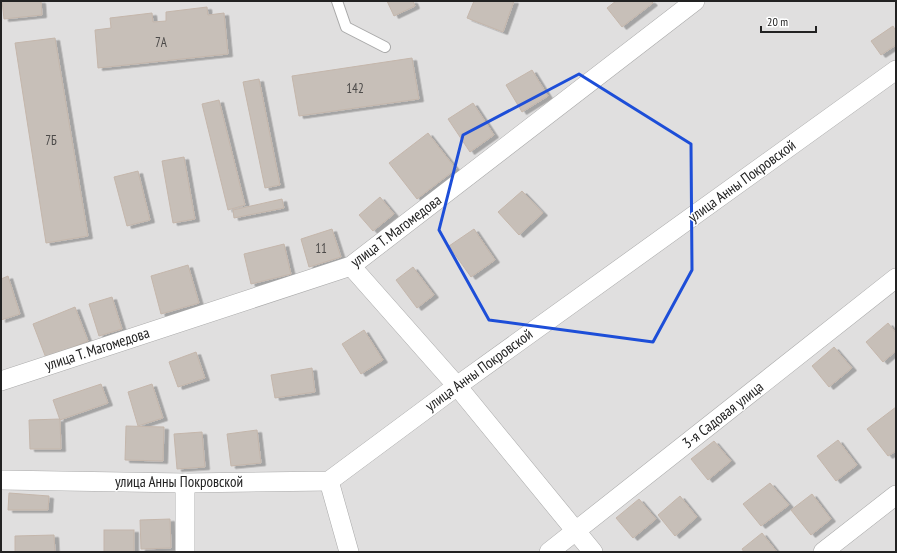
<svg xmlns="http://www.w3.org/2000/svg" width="897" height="553" font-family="'PT Sans Narrow',sans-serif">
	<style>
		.residential { fill: #e0dfdf }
		.building { fill: #c7bfb8; stroke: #c4b6ab; filter: url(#shadow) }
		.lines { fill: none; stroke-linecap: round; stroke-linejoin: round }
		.service-casing { stroke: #a9a9a9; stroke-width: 12 }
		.minor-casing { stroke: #a9a9a9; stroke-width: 20 }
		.service { stroke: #fff; stroke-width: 10 }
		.minor { stroke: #fff; stroke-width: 19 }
		.marked { fill: none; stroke: #1d4ed8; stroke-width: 3; stroke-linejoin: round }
		.labels { text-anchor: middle; stroke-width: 3; stroke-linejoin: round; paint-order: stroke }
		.number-label { font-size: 13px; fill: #4b4948 }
		.street-label { font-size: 15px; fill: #222; stroke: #fff }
	</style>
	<defs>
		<filter id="shadow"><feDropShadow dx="4.5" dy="2.5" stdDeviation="0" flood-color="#0004"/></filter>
	</defs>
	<rect width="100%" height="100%" fill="#f2efe9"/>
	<rect class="residential" x="1" y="1" width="895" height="551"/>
	<g class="building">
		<path d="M2,1H41L42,15L4,19Z"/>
		<path d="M387,1H413L415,6L394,16Z"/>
		<path d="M474,1H514L503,32L467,18Z"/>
		<path d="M616,1H651L653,3L622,27L607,8Z"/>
		<path d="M207,7L208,15L224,13L228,54L98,68L95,30L111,28L110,18L152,13L153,22L166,21V12Z"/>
		<path d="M893,26L896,31V45L881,55L871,41Z"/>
		<path d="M55,38L88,236L46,243L15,43Z"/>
		<path d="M412,58L419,99L299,116L292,76Z"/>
		<path d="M532,70L548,96L522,112L506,85Z"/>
		<path d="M259,79L280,185L265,188L243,82Z"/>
		<path d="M219,100L245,205L228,210L202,104Z"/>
		<path d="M473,103L494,135L470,152L448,119Z"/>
		<path d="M428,133L456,169L417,199L389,163Z"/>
		<path d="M184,157L195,219L173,223L162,161Z"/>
		<path d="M138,171L150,220L127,226L114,177Z"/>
		<path d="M522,191L543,213L519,235L498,212Z"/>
		<path d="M380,197L394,214L373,231L359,215Z"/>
		<path d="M282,199L284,208L234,218L233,210Z"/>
		<path d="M332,229L341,257L309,267L301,239Z"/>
		<path d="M474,229L495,260L471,277L449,246Z"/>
		<path d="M284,244L291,274L251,284L244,254Z"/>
		<path d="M188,265L199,303L161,314L151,276Z"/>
		<path d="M413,267L434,295L417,308L396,280Z"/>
		<path d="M8,276L20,314L1,320V279Z"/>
		<path d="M112,297L122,329L99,336L89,304Z"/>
		<path d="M75,307L88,341L46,358L33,324Z"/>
		<path d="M888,323L896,333V351L883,362L866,342Z"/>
		<path d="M364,330L383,360L361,374L342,344Z"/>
		<path d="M834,347L852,368L829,387L812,366Z"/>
		<path d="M196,352L205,378L178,387L169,362Z"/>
		<path d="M312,368L315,392L275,398L271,375Z"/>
		<path d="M101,384L108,403L60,420L53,400Z"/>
		<path d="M152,384L163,418L138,426L128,392Z"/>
		<path d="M896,407V451L888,456L867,429Z"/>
		<path d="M60,419L61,449H30L29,420Z"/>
		<path d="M126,426L164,427L163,461L125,460Z"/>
		<path d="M257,430L261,463L231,466L227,434Z"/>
		<path d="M202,432L205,467L177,469L174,434Z"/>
		<path d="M838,440L857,465L836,481L817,456Z"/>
		<path d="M714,441L731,461L708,480L691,459Z"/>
		<path d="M770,483L789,505L761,526L743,504Z"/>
		<path d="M9,493L49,496L48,510H8Z"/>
		<path d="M812,494L831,519L811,535L791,510Z"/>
		<path d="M680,496L697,517L675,536L658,515Z"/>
		<path d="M639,499L656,519L633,538L616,518Z"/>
		<path d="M170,519L171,548L141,549L140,520Z"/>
		<rect x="104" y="530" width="30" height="22"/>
		<path d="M762,533L777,552H744L742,549Z"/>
		<path d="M54,535L55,552H15V536Z"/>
	</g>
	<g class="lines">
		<g class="service-casing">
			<path id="service" d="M337,1L346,27L385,47"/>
		</g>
		<g class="minor-casing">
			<g id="minor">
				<path d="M351,266L457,386L593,552"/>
				<path d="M1,381L351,266L695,1"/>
				<path d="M1,480L185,483L329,481L457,386L896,70"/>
				<path d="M329,481L349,552"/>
				<path d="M185,552V483"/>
				<path d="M549,552L896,278"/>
				<path d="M823,552L896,495"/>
			</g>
		</g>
		<use href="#service" class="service"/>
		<use href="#minor" class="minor"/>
	</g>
	<path class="marked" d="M579,74L691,144L692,270L653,342L489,320L439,230L463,135Z"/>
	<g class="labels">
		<g class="number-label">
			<text x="161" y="47">7А</text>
			<text x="355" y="93">142</text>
			<text x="51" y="145">7Б</text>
			<text x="321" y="253">11</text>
		</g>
		<g class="street-label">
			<text transform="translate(742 181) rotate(-36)" y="5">улица Анны Покровской</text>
			<text transform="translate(396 231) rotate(-37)" y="5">улица Т. Магомедова</text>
			<text transform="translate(97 349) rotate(-18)" y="5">улица Т. Магомедова</text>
			<text transform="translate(479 370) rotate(-36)" y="5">улица Анны Покровской</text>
			<text transform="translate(723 415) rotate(-38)" y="5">3-я Садовая улица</text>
			<text x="179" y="487">улица Анны Покровской</text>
		</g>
	</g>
	<rect width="897" height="553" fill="none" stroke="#222222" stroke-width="4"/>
	<path d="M761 26v6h55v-6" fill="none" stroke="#222222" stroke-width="2"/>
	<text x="767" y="26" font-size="12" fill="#222222" stroke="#ffffff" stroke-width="3" paint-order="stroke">20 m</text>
</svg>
